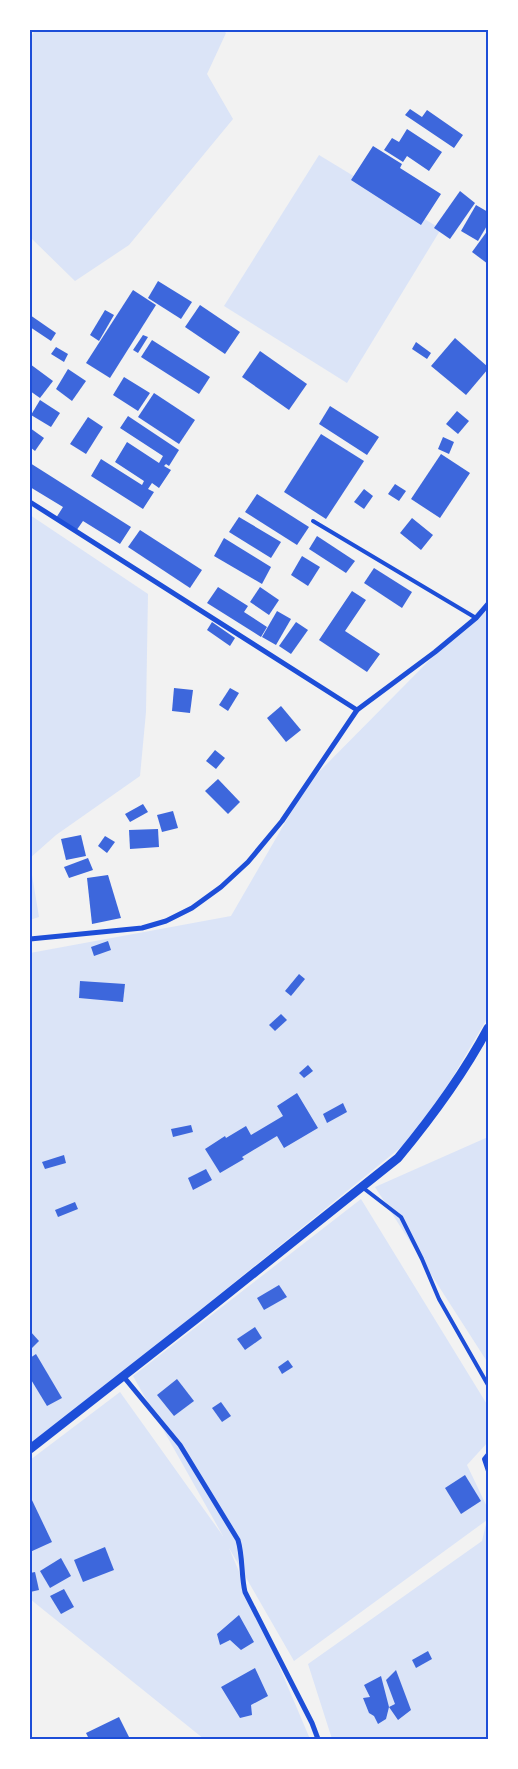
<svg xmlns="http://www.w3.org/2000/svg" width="518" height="1769" font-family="'Roboto Condensed',sans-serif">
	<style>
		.green { fill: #dbe4f7 }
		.building { fill: #3d67dc }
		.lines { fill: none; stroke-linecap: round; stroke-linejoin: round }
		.service { stroke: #1d4ed8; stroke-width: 4 }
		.minor { stroke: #1d4ed8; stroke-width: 5 }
		.tertiary { stroke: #1d4ed8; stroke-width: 9 }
		.neatline { fill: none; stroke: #1d4ed8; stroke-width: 2 }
	</style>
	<rect width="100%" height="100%" fill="#f2f2f2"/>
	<g class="green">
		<path d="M35,30H223L226,33L207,74L233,119L129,245L75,281L30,237V39Z"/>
		<path d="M319,155L441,229L347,383L224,306Z"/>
		<path d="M30,515L148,594L146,712L140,776L56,835L30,858Z"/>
		<path d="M488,601V1017L421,1131L30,1448V953L231,916L308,783Z"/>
		<path d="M30,863L39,917L30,920Z"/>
		<path d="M488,1137V1363L375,1187Z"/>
		<path d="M361,1199L488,1406V1442L467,1465L488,1509V1739H332L308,1664L482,1541L487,1520L294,1661L229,1548L310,1739H204L30,1599V1460L120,1392L223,1536L133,1376Z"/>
	</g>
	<g class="building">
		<path d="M410,109L422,117L427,110L463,135L454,148L405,115Z"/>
		<path d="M407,129L442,152L429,171L407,156L403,162L384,150L392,138L399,142Z"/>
		<path d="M373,146L402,164L400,168L441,194L421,225L351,180Z"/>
		<path d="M460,191L475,203L450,239L434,228Z"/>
		<path d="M476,205L488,212V224L478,241L461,231Z"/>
		<path d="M488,230V264L472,252Z"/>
		<path d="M158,281L192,302L181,319L148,298Z"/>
		<path d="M133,290L156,305L110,378L86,363Z"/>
		<path d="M200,305L240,332L225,354L185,327Z"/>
		<path d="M105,310L114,315L99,341L90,335Z"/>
		<path d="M30,315L56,333L51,341L30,327Z"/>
		<path d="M143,335L148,337L138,353L133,350Z"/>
		<path d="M455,338L488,367V369L466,395L431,366Z"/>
		<path d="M152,340L210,377L199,394L141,357Z"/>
		<path d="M416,342L431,353L427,359L412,349Z"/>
		<path d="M56,347L68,354L64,362L51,354Z"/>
		<path d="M260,351L307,384L289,410L242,377Z"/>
		<path d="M30,364L53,381L40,398L30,391Z"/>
		<path d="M68,369L86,381L72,401L56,389Z"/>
		<path d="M124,377L150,393L138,411L113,395Z"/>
		<path d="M154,393L195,420L179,444L138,417Z"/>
		<path d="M40,400L60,413L51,427L31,415Z"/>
		<path d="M330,406L379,437L367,455L319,424Z"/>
		<path d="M457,411L469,421L458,434L446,424Z"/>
		<path d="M128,416L179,450L169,466L166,464L164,466L171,470L159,488L152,483L148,489L154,492L143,509L91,476L101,459L142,485L144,481L115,462L127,442L159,463L163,456L120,428Z"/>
		<path d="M88,417L103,427L86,454L70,444Z"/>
		<path d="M30,428L44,438L35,451L30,447Z"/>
		<path d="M321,434L364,461L326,519L284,492Z"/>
		<path d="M443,437L454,442L449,454L438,449Z"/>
		<path d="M441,454L470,473L440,518L411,499Z"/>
		<path d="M30,463L131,527L120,544L83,521L76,531L56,518L63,507L30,487Z"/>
		<path d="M395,484L406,491L399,501L388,494Z"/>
		<path d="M364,489L373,496L364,509L354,502Z"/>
		<path d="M257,494L309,527L297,545L245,512Z"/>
		<path d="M239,517L281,542L271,558L229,532Z"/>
		<path d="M412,518L433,535L421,550L400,533Z"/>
		<path d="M140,530L202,570L190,588L128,547Z"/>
		<path d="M317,536L355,561L346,573L309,549Z"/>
		<path d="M224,538L271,567L262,584L214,556Z"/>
		<path d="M302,556L320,567L308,586L291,575Z"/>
		<path d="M374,568L412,592L402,608L364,583Z"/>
		<path d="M218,587L248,606L244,612L267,627L261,637L207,603Z"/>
		<path d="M260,587L279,600L269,615L250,602Z"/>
		<path d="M352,591L366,600L345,631L380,654L367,672L319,640Z"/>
		<path d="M277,611L291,619L276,645L262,637Z"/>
		<path d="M212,622L235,638L230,646L207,630Z"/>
		<path d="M296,622L308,630L291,654L279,646Z"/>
		<path d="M174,688L193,690L190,713L172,711Z"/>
		<path d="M230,688L239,693L228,711L219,705Z"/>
		<path d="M281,706L301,730L286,742L267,718Z"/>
		<path d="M215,750L225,758L216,769L206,761Z"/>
		<path d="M218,779L240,802L228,814L205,791Z"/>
		<path d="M143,804L148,812L130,822L125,814Z"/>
		<path d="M173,811L178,828L162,832L157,815Z"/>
		<path d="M158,829L159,847L130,849L129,830Z"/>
		<path d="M81,835L86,856L66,860L61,839Z"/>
		<path d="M105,836L115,842L107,853L98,846Z"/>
		<path d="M88,858L93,870L69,878L64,867Z"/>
		<path d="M108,875L121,918L92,924L87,878Z"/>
		<path d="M108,941L111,950L94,956L91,947Z"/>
		<path d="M299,974L305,979L291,996L285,991Z"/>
		<path d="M80,981L125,984L123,1002L79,998Z"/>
		<path d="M281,1014L287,1020L275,1031L269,1025Z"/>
		<path d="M308,1065L313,1071L304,1078L299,1073Z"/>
		<path d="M297,1093L318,1128L284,1148L277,1136L242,1157L244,1159L220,1173L205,1149L225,1136L226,1138L246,1126L251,1135L283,1116L277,1106Z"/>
		<path d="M343,1103L347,1112L327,1123L323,1114Z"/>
		<path d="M191,1125L193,1132L173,1137L171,1129Z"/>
		<path d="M64,1155L66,1163L45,1169L42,1162Z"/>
		<path d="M206,1169L212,1180L193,1190L188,1178Z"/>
		<path d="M75,1202L78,1209L58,1217L55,1210Z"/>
		<path d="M279,1285L287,1297L264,1310L257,1298Z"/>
		<path d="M255,1327L262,1338L245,1350L237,1339Z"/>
		<path d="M30,1331L39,1341L30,1350Z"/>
		<path d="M36,1354L62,1398L47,1406L30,1378V1358Z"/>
		<path d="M288,1360L293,1367L282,1374L278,1367Z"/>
		<path d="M177,1379L194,1401L174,1416L157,1395Z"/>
		<path d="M221,1402L231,1416L222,1422L212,1408Z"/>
		<path d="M465,1475L481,1501L461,1514L445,1488Z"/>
		<path d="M30,1496L52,1542L30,1552Z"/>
		<path d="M105,1547L114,1570L83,1582L74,1560Z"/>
		<path d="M61,1558L71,1576L50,1588L40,1571Z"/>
		<path d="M35,1572L39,1590L30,1592V1573Z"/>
		<path d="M64,1589L74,1607L61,1614L50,1596Z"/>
		<path d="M239,1615L254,1642L241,1650L230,1640L220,1645L217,1634Z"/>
		<path d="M428,1651L432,1659L416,1668L412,1660Z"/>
		<path d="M255,1668L268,1696L251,1705L252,1715L240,1718L221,1687Z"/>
		<path d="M396,1670L411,1710L398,1720L389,1707L386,1719L378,1724L374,1716L369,1713L363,1698L370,1697L364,1685L381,1676L389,1707L395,1704L386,1680Z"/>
		<path d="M119,1717L130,1739H89L86,1733Z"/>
	</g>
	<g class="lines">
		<g class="service">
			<path d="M313,521L476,618"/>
			<path d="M362,1187L401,1217L422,1259L439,1299L488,1385"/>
			<path d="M488,1454L484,1459L488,1471"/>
		</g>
		<g class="minor">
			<path d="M30,502L357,710"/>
			<path d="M30,939L142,928L166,921L192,908L221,887L248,862L282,821L357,710L435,652L476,618L488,604"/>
			<path d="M123,1376L180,1445L238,1540C243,1557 241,1575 245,1592L312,1723L318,1739"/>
		</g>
		<path class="tertiary" d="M30,1449L200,1316L398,1158C432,1117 463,1075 488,1028"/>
	</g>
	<rect width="518" height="1769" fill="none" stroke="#ffffff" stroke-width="62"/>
	<rect x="31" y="31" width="456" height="1707" class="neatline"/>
</svg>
